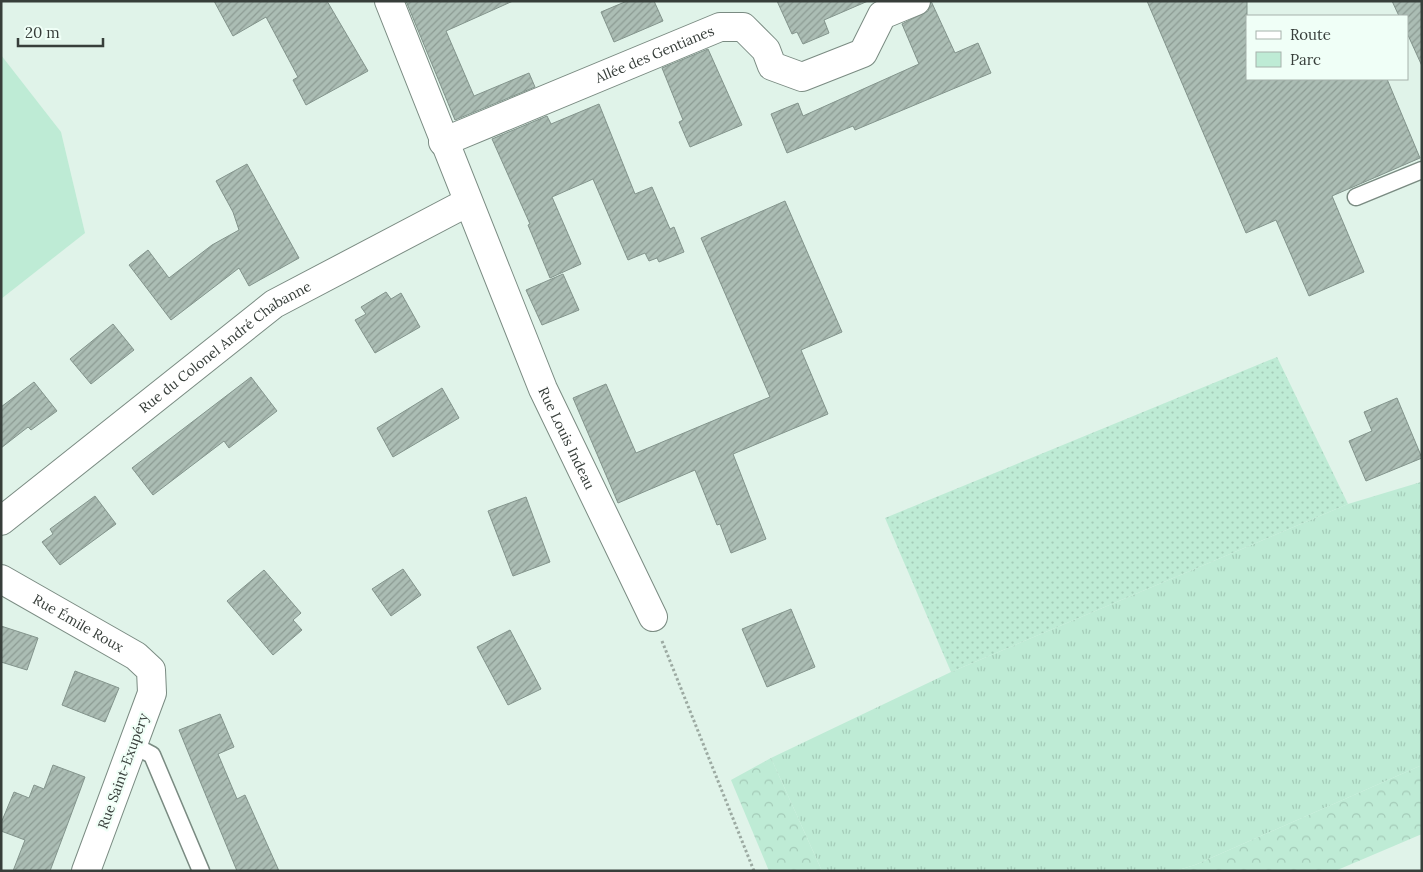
<svg xmlns="http://www.w3.org/2000/svg" width="1423" height="872" font-family="Lora,serif">
	<style>
		.grass { fill: url(#grass-tufts) }
		.forest { fill: url(#forest-crowns) }
		.park { fill: #beebd5 }
		.garden { fill: url(#garden-dots) }
		.building { fill: url(#building-hatch); stroke: #83948c }
		.lines { fill: none; stroke-linecap: round; stroke-linejoin: round }
		.service-casing { stroke: #7a8b82; stroke-width: 19 }
		.minor-casing { stroke: #7a8b82; stroke-width: 30 }
		.path { stroke: #9caaa2; stroke-width: 3; stroke-dasharray: 2.5 2.5; stroke-linecap: butt }
		.service { stroke: #fff; stroke-width: 16 }
		.minor { stroke: #fff; stroke-width: 28 }
		.labels { text-anchor: middle; stroke-width: 4.5; stroke-linejoin: round; paint-order: stroke }
		.street-label { font-size: 14px; fill: #373e3a; stroke: #f0fff7 }
	</style>
	<defs>
		<pattern id="grass-tufts" width="24" height="20" patternUnits="userSpaceOnUse" patternTransform="scale(1.25)"><rect width="24" height="20" fill="#beebd5"/><path d="M3 7l-1-3M5 7V3M7 7l1-3M15 17l-1-3M17 17v-4M19 17l1-3" fill="none" stroke="#a4cbb8"/></pattern>
		<pattern id="forest-crowns" width="20" height="18" patternUnits="userSpaceOnUse" patternTransform="scale(1.25)"><rect width="20" height="18" fill="#beebd5"/><path d="M2 6a3 3 0 1 1 6 0M12 15a3 3 0 1 1 6 0" fill="none" stroke="#a4cbb8"/></pattern>
		<pattern id="garden-dots" width="8" height="8" patternUnits="userSpaceOnUse" patternTransform="scale(1.25)"><rect width="8" height="8" fill="#beebd5"/><path d="M2 2h.1M6 6h.1" fill="none" stroke="#a4cbb8" stroke-width="1.8" stroke-linecap="round"/></pattern>
		<pattern id="building-hatch" width="6" height="6" patternUnits="userSpaceOnUse" patternTransform="scale(1.25)"><rect width="6" height="6" fill="#abbdb4"/><path d="M-1 1l2-2M0 6l6-6M5 7l2-2" fill="none" stroke="#8c9b93"/></pattern>
	</defs>
	<rect width="100%" height="100%" fill="#e0f3e9"/>
	<path class="grass" d="M1421,482L1422,765L1195,865L1175,871H822L771,758L951,672L1348,504Z"/>
	<g class="forest">
		<path d="M771,758L822,871H769L731,780Z"/>
		<path d="M1422,765V834L1335,871H1175L1195,865Z"/>
	</g>
	<path class="park" d="M1,55L61,132L85,233L1,299Z"/>
	<path class="garden" d="M1277,357L1348,504L951,672L885,518Z"/>
	<g class="building">
		<path d="M214,1H327L368,71L306,105L293,80L298,77L266,17L233,36Z"/>
		<path d="M406,1H513L446,31L474,96L529,73L535,87L455,120Z"/>
		<path d="M627,1H654L663,21L614,42L601,12Z"/>
		<path d="M777,1H868L824,20L829,33L803,44L797,32L792,34Z"/>
		<path d="M931,1L955,53L978,43L991,73L855,130L853,126L787,153L771,114L798,103L803,116L919,64L902,24L928,11Z"/>
		<path d="M1147,1H1247V79H1387L1420,158L1332,196L1364,272L1309,296L1276,220L1246,233Z"/>
		<path d="M1392,1H1422V66L1407,33V16H1399Z"/>
		<path d="M708,49L742,125L690,147L679,122L683,120L662,68Z"/>
		<path d="M599,104L635,194L652,187L670,229L674,227L684,252L659,262L657,258L649,261L645,253L628,260L593,179L552,197L581,264L550,278L528,225L530,224L492,139L547,116L551,124Z"/>
		<path d="M247,164L299,258L249,286L239,268L171,320L129,265L148,250L169,278L212,245L239,230L233,212L216,181Z"/>
		<path d="M785,201L842,332L801,350L828,414L733,454L766,539L731,553L720,524L717,525L695,470L618,503L573,398L606,384L636,453L770,397L701,238Z"/>
		<path d="M563,274L579,310L542,325L526,290Z"/>
		<path d="M386,292L391,299L401,293L420,327L375,353L355,320L366,314L361,307Z"/>
		<path d="M113,324L134,350L91,384L70,359Z"/>
		<path d="M251,377L277,411L229,448L224,441L153,495L132,468Z"/>
		<path d="M34,382L57,411L31,430L28,427L1,448V407Z"/>
		<path d="M442,388L459,418L393,457L377,428Z"/>
		<path d="M1397,398L1422,458L1366,481L1349,441L1372,431L1364,412Z"/>
		<path d="M95,496L116,524L60,565L42,542L53,534L50,529Z"/>
		<path d="M526,497L550,562L513,576L488,511Z"/>
		<path d="M403,569L421,595L391,616L372,589Z"/>
		<path d="M264,570L301,613L293,620L302,630L273,655L227,601Z"/>
		<path d="M791,609L815,667L767,687L742,629Z"/>
		<path d="M1,626L38,638L27,670L1,662Z"/>
		<path d="M510,630L541,689L508,705L477,647Z"/>
		<path d="M75,671L119,688L105,722L62,705Z"/>
		<path d="M220,714L234,747L218,754L237,799L245,795L279,871H237L179,730Z"/>
		<path d="M53,765L85,777L65,831L50,871H13L25,840L1,831V823L14,792L29,798L34,785L44,789Z"/>
	</g>
	<g class="lines">
		<g class="service-casing">
			<g id="service">
				<path d="M1356,197L1422,170"/>
				<path d="M133,745L152,755L201,871"/>
			</g>
		</g>
		<g class="minor-casing">
			<g id="minor">
				<path id="s1" d="M389,1L543,389L653,617"/>
				<path id="s2" d="M443,142L720,27H743L766,50L772,66L802,77L863,53L882,15L916,1"/>
				<path id="s3" d="M1,521L274,304L468,202"/>
				<path id="s4" d="M1,579L136,656L151,670L152,693L86,871"/>
			</g>
		</g>
		<path class="path" d="M662,641L754,871"/>
		<use href="#service" class="service"/>
		<use href="#minor" class="minor"/>
	</g>
	<g class="labels">
		<g class="street-label">
			<text dy="5" stroke="none"><textPath href="#s2" startOffset="229">Allée des Gentianes</textPath></text>
			<text dy="5" stroke="none"><textPath href="#s3" startOffset="284">Rue du Colonel André Chabanne</textPath></text>
			<text dy="5" stroke="none"><textPath href="#s1" startOffset="472">Rue Louis Indeau</textPath></text>
			<text dy="5" stroke="none"><textPath href="#s4" startOffset="89">Rue Émile Roux</textPath></text>
			<text transform="translate(123 771) rotate(-70)" y="5">Rue Saint-Exupéry</text>
		</g>
	</g>
	<rect width="1423" height="872" fill="none" stroke="#373e3a" stroke-width="5"/>
	<rect x="1246" y="15" width="162" height="65" fill="#f0fff7" stroke="#a6b2ab"/>
	<rect x="1256" y="31" width="25" height="8" fill="#ffffff" stroke="#a6b2ab"/>
	<text x="1290" y="40" font-size="15" fill="#373e3a">Route</text>
	<rect x="1256" y="52" width="25" height="15" fill="#beebd5" stroke="#a6b2ab"/>
	<text x="1290" y="65" font-size="15" fill="#373e3a">Parc</text>
	<path d="M18 38v8h85v-8" fill="none" stroke="#373e3a" stroke-width="2.5"/>
	<text x="25" y="38" font-size="15" fill="#373e3a" stroke="#f0fff7" stroke-width="4" paint-order="stroke">20 m</text>
</svg>
